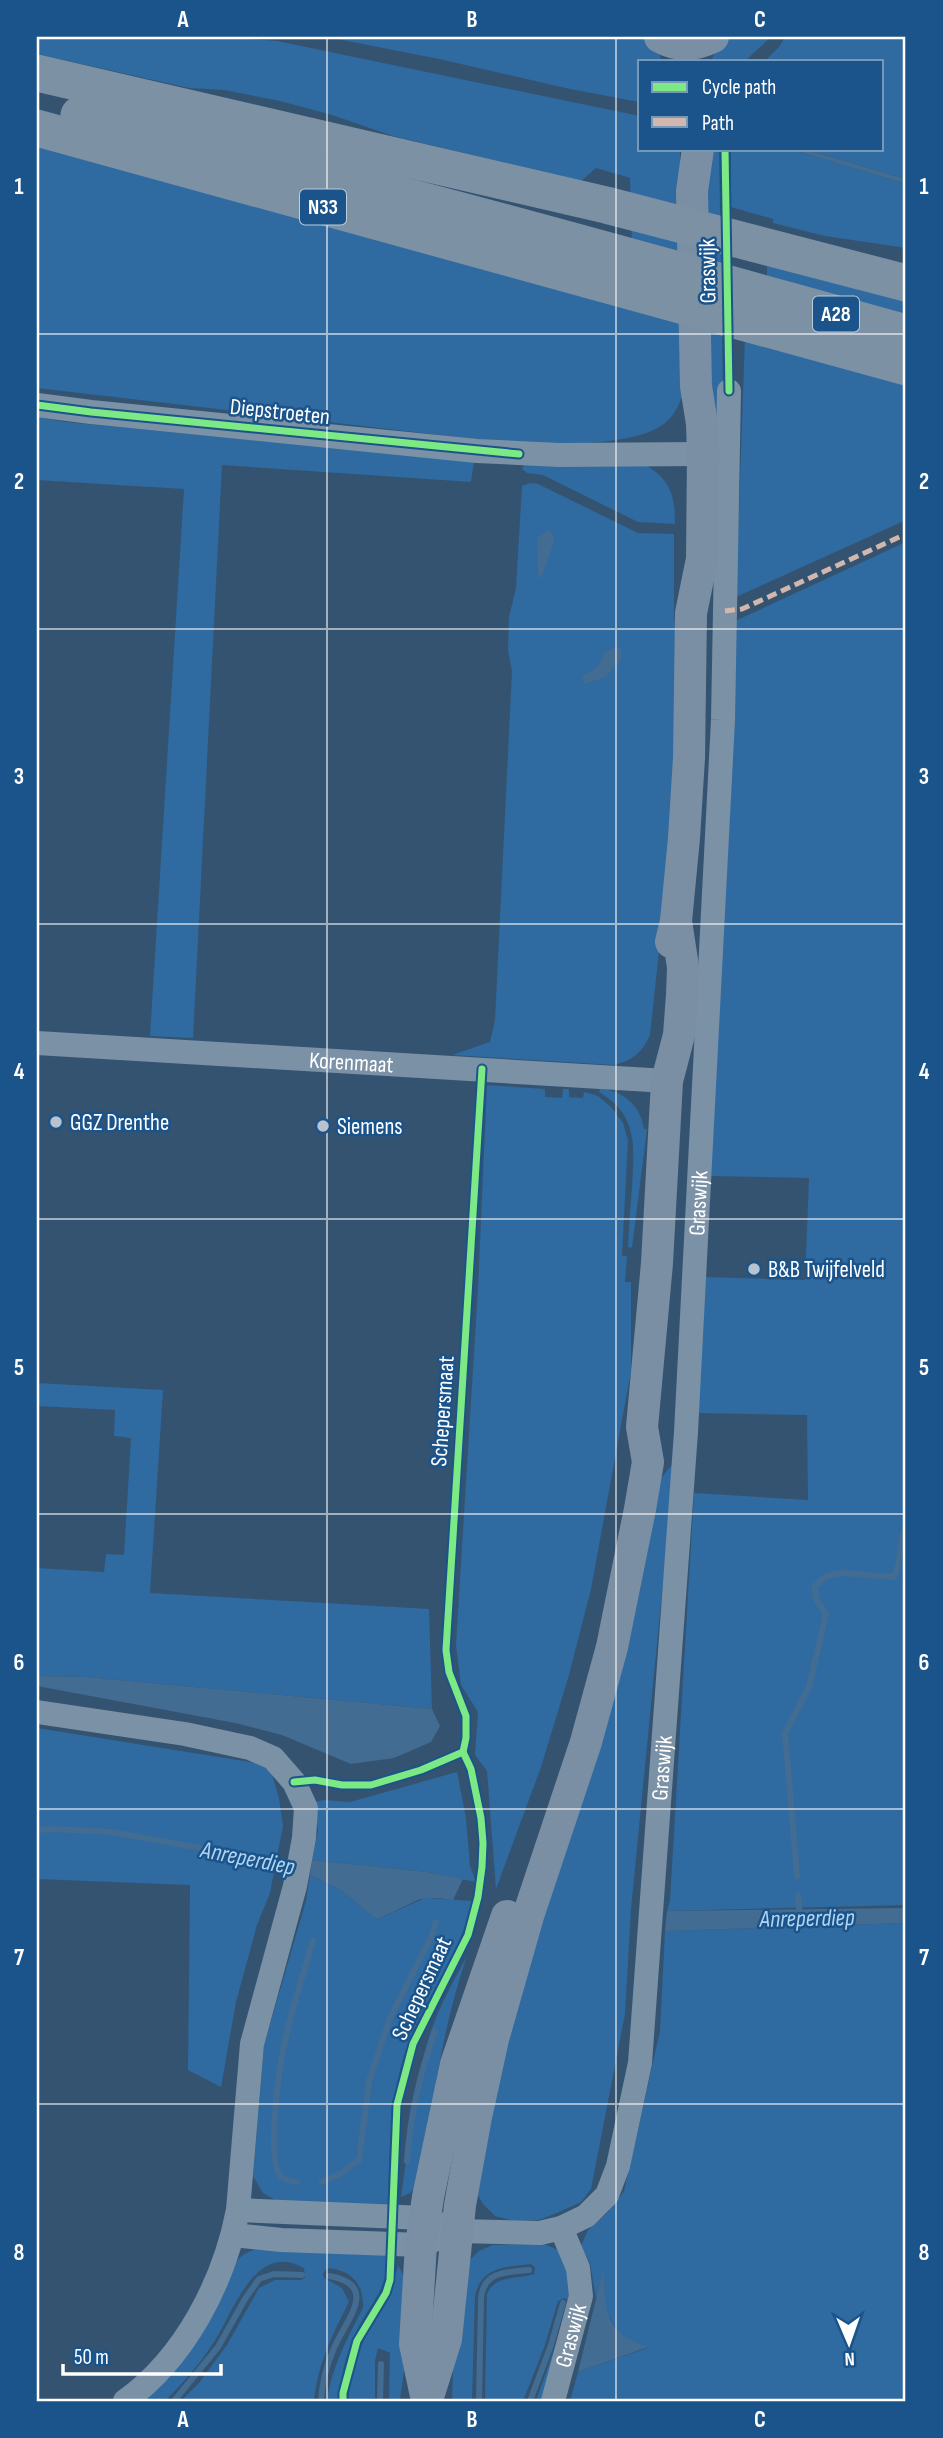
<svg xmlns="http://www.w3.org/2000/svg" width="943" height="2438" font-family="'Sofia Sans Condensed',sans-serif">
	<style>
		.green { fill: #2f6aa1 }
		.water { fill: #436c92 }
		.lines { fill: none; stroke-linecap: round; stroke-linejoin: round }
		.stream { stroke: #436c92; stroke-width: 6 }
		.minor { stroke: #7b91a6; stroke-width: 24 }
		.major { stroke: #7a8fa3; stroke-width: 32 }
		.highway { stroke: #7c91a4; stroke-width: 37 }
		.quiet { stroke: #d1b7ad; stroke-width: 5; stroke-dasharray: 10 5; stroke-linecap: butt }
		.cycleway-casing { stroke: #1b548a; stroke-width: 11 }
		.cycleway { stroke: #7ce984; stroke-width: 7 }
		.grid { fill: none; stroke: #fff; stroke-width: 2; stroke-opacity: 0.55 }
		.poi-dot { fill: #b8c3cd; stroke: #1b548a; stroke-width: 2.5 }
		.labels { text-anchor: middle; stroke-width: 5; stroke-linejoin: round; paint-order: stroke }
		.shield { fill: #1b548a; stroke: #bbccdc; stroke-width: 2 }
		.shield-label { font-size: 21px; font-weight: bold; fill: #fff }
		.street-label { font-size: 23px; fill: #fff; stroke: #1b548a }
		.poi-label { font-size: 23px; fill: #fff; stroke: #1b548a; text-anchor: start }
		.water-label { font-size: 24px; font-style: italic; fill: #b1d5f4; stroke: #1b548a }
		.neatline { fill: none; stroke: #fff; stroke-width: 2.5 }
		.grid-label { font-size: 23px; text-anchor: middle; font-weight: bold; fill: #fff }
	</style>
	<rect width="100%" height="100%" fill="#345371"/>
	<g class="green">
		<path d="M37,37H225L277,41L640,116V149H679L680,154L684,390C680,403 676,414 665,423C633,449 540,444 499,442L37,388V136L634,306L630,178L596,168L581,181L393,136L332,115L280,101L224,90L189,88L37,54Z"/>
		<path d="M327,37H645L657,50L662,61H640L639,102L570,89L439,59Z"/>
		<path d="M729,37H771L745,61H711L717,48Z"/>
		<path d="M785,37H906V179L804,149H882V61H765L779,47Z"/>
		<path d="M706,149H719L723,393L712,430Z"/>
		<path d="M731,149H790L906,184V248L825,236L773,223V219L731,207Z"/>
		<path d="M767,259L906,293V325L767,287Z"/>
		<path d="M745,336L906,385V520L736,597Z"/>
		<path d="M37,417L66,422L474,461L471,482L222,465L193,1038L150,1036L184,489L37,480Z"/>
		<path d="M524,465L647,466C671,480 675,497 675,524L638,522L543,475L527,473L522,469Z"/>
		<path d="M530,483L538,484L638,533L674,534V616L679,674L666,886L650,1035C642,1053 633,1060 614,1065L452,1055L490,1042L495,1020L512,671L508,650L509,617L516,588L522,486Z"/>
		<path d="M906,542V1905L667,1911L670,1901L694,1493L808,1500L807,1415L698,1413L705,1277L805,1280L809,1178L709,1176L733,622Z"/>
		<path d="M487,1085L545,1089V1097L562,1098L563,1089H569V1097L583,1098L584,1092L598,1096L611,1107L623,1123L628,1140L622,1256H627L625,1282H631V1371L591,1589L569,1675L541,1767L496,1889L487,1771L475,1755L478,1712L461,1685L456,1645L478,1288Z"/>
		<path d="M600,1089C623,1090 641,1106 644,1129H647L632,1248L628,1247C629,1228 630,1208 632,1188C634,1148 639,1115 599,1092Z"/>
		<path d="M37,1383L163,1390L150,1593L429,1609L432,1709L86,1677L37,1676V1568L104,1572L106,1554L124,1555L131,1438L114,1436L115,1410L37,1406Z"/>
		<path d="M675,1461L631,1909L625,2014L591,2189L581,2202L559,2212L539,2220L514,2221L495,2216L483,2204L475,2190L493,2059L650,1492Z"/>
		<path d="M37,1728L263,1764L272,1774L279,1798L283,1826L270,1893L257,1925L236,2002L221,2087L188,2070L190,1885L37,1879Z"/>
		<path d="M457,1772L466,1818L470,1866L476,1882L427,1872L312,1860L318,1831L314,1802L324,1800L350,1802Z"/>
		<path d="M310,1875L341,1890L372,1916L378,1919L425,1898L473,1901C460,1951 430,1992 410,2039C389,2091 390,2148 388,2204L386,2205L279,2202L263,2193L253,2176L264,2045L306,1901Z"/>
		<path d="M906,1923V2401H570L578,2372L647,2348L629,2341L618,2331L605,2310L604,2270L596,2298L590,2263L581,2246L588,2230L608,2212L624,2191L660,2031L665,1931Z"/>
		<path d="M467,1956C442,2028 432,2105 421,2180L410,2193L401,2197C409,2143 414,2086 430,2034C439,2006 454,1981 467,1956Z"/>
		<path d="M544,2244L561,2251L574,2285L547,2401H536L557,2341L568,2300L565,2298L558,2301L545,2345L523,2401H485L487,2294C496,2274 516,2280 534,2274L535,2268L531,2264C505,2267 481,2267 475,2296L472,2401H452L454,2338L465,2265L479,2251L493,2245Z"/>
		<path d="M258,2248L382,2255L388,2257C386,2294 370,2302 356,2332C346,2353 340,2378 339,2401H327C332,2366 347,2339 363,2308C364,2283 351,2270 327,2268L323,2274L324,2278L342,2288L349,2302C332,2335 318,2364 314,2401H181L199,2383L227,2345L259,2288L275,2280H301L305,2278L304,2268C255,2240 233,2313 214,2342C200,2364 183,2383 165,2401H141L235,2262L244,2254Z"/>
		<path d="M398,2266C419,2294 404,2367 400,2401H389L390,2353L378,2348L375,2361V2401H348L353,2365L366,2336L389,2298Z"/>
	</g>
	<g class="water">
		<path d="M790,149H804L906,179V184Z"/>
		<path d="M548,530L553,534L554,541L542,577H538L537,538Z"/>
		<path d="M617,646L621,650V661L605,677L584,684L582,676L598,667L604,653Z"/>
		<path d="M37,1676L86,1677L432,1709L440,1726L431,1742L394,1758L351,1764L282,1735L235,1723L37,1686Z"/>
		<path d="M312,1860L427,1872L463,1879L453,1900L437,1898L420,1899L378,1919L372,1916L341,1890L310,1875Z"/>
		<path d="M906,1908V1923L665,1931L667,1911Z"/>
		<path d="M604,2267C605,2308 603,2333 648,2347L578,2372Z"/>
	</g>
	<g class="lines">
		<g class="stream">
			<path d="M37,1830L53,1829L112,1832L294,1865"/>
			<path d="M797,1876L785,1733L809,1687L826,1614L817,1601L814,1587L826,1576L843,1573L894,1577C903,1561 897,1542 906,1527"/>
			<path d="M798,1895L800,1917"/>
			<path d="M407,2161C410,2115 420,2073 435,2031"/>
			<path d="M297,2182C291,2181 286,2181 281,2177C266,2161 279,2072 283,2050C290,2013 303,1976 313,1940"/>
			<path d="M322,2182L340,2174L359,2160L369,2081L390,2018L432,1935L436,1922"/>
			<path d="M174,2401L218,2347L245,2299L259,2279L274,2274L302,2275"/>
			<path d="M321,2401C322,2383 327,2364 334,2348C345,2321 381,2285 329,2276"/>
			<path d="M380,2401L381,2364"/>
			<path d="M479,2401L481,2299C483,2271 507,2272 529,2270"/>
			<path d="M530,2401L551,2345L563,2303"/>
		</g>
		<g class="minor">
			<path d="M37,405L91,412L477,451L559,455L703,454"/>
			<path id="s1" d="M37,1043L667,1081"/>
			<path d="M37,1712L185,1734L250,1748L273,1758L294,1782L306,1808L304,1838L295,1886L252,2044L238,2210C224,2282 185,2358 125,2401"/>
			<path id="s2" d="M238,2210L425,2218L457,2231L540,2233L561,2228L586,2216L607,2195L618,2166L640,2063L686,1432L723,720L729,391"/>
			<path d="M233,2235L281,2240L421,2245L437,2239"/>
			<path id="s3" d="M553,2401L581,2296L578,2268L561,2228"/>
		</g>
		<g class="major">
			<path d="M660,37C678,47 695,46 713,37"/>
			<path d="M671,942L676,921L684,838L689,758L691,613L702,559L703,454L702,424L696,386L692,191L698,149"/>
			<path d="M426,2396L415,2344L421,2245L428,2197L456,2064L507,1916"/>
			<path d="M427,2400L446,2339L460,2205L476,2117L493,2039L528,1916L586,1742L612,1647L640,1509L648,1462L642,1427L657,1263L667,1081L679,1035L682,995L683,967L676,921"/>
		</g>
		<g class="highway">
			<path d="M37,73L606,205L906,283"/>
			<path d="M79,115C357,179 631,257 906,333"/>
			<path d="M37,128L906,367"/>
		</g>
		<path class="quiet" d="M725,611L742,609L906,534"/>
		<g class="cycleway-casing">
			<g id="cycleway">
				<path d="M725,149L729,391"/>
				<path d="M37,405L91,412L519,454"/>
				<path d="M294,1782L315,1780L342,1785H371L421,1770L463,1752"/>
				<path d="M343,2401V2393L357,2341L386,2293L390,2280L397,2105L413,2044L468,1935L478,1897L482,1867L483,1843L481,1818L471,1769L463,1752L466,1738V1716L449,1672L446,1650L482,1069"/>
			</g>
		</g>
		<use href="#cycleway" class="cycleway"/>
	</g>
	<path class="grid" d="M327,37V2401M616,37V2401M37,334H906M37,629H906M37,924H906M37,1219H906M37,1514H906M37,1809H906M37,2104H906"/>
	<g class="poi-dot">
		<circle cx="56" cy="1122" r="7"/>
		<circle cx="323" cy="1126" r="7"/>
		<circle cx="754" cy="1269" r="7"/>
	</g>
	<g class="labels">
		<g class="shield">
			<rect x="300" y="189.5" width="46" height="35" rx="5"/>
			<rect x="813" y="296.5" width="46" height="35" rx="5"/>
		</g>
		<g class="shield-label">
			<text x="323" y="214">N33</text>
			<text x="836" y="321">A28</text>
		</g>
		<g class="street-label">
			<text transform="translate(707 271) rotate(-91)" y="8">Graswijk</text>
			<text transform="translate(280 411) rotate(6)" y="8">Diepstroeten</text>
			<text dy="8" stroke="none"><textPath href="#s1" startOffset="315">Korenmaat</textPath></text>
			<text dy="8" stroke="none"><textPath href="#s2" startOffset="1382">Graswijk</textPath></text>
			<text transform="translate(442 1411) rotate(-86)" y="8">Schepersmaat</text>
			<text dy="8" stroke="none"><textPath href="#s2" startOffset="816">Graswijk</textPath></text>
			<text transform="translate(421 1988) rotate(-65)" y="8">Schepersmaat</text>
			<text dy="8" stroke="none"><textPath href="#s3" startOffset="68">Graswijk</textPath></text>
		</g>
		<g class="poi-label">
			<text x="70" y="1130">GGZ Drenthe</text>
			<text x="337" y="1134">Siemens</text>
			<text x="768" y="1277">B&amp;B Twijfelveld</text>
		</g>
		<g class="water-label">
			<text transform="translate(248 1858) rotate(11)" y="8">Anreperdiep</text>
			<text transform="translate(807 1918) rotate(-1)" y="8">Anreperdiep</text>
		</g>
	</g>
	<rect width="943" height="2438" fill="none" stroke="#1b548a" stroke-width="77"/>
	<rect x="638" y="60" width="245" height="91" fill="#1b548a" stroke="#7698b9" stroke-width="2"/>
	<rect x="652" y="82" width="35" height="10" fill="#7ce984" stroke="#7698b9" stroke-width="2"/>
	<text x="702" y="94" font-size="21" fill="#ffffff">Cycle path</text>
	<rect x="652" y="117" width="35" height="10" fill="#d1b7ad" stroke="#7698b9" stroke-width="2"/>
	<text x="702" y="130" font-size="21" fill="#ffffff">Path</text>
	<g transform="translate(849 2343) rotate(178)" stroke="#1b548a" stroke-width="5" paint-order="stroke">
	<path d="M0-5L12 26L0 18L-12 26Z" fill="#ffffff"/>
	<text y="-10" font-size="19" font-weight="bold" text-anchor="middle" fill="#ffffff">N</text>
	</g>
	<path d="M63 2364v10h158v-10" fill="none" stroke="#ffffff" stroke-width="3.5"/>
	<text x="74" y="2364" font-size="21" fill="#ffffff" stroke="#1b548a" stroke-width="5" paint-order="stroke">50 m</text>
	<rect x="38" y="38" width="866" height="2362" class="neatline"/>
	<g class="grid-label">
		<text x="183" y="27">A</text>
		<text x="472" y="27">B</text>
		<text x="760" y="27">C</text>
		<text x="19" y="194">1</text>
		<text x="924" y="194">1</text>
		<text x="19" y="489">2</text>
		<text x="924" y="489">2</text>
		<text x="19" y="784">3</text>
		<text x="924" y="784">3</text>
		<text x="19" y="1079">4</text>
		<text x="924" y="1079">4</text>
		<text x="19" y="1375">5</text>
		<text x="924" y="1375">5</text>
		<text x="19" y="1670">6</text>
		<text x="924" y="1670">6</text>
		<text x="19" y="1965">7</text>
		<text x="924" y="1965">7</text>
		<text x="19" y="2260">8</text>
		<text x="924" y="2260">8</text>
		<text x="183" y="2427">A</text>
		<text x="472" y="2427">B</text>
		<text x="760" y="2427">C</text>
	</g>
</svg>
